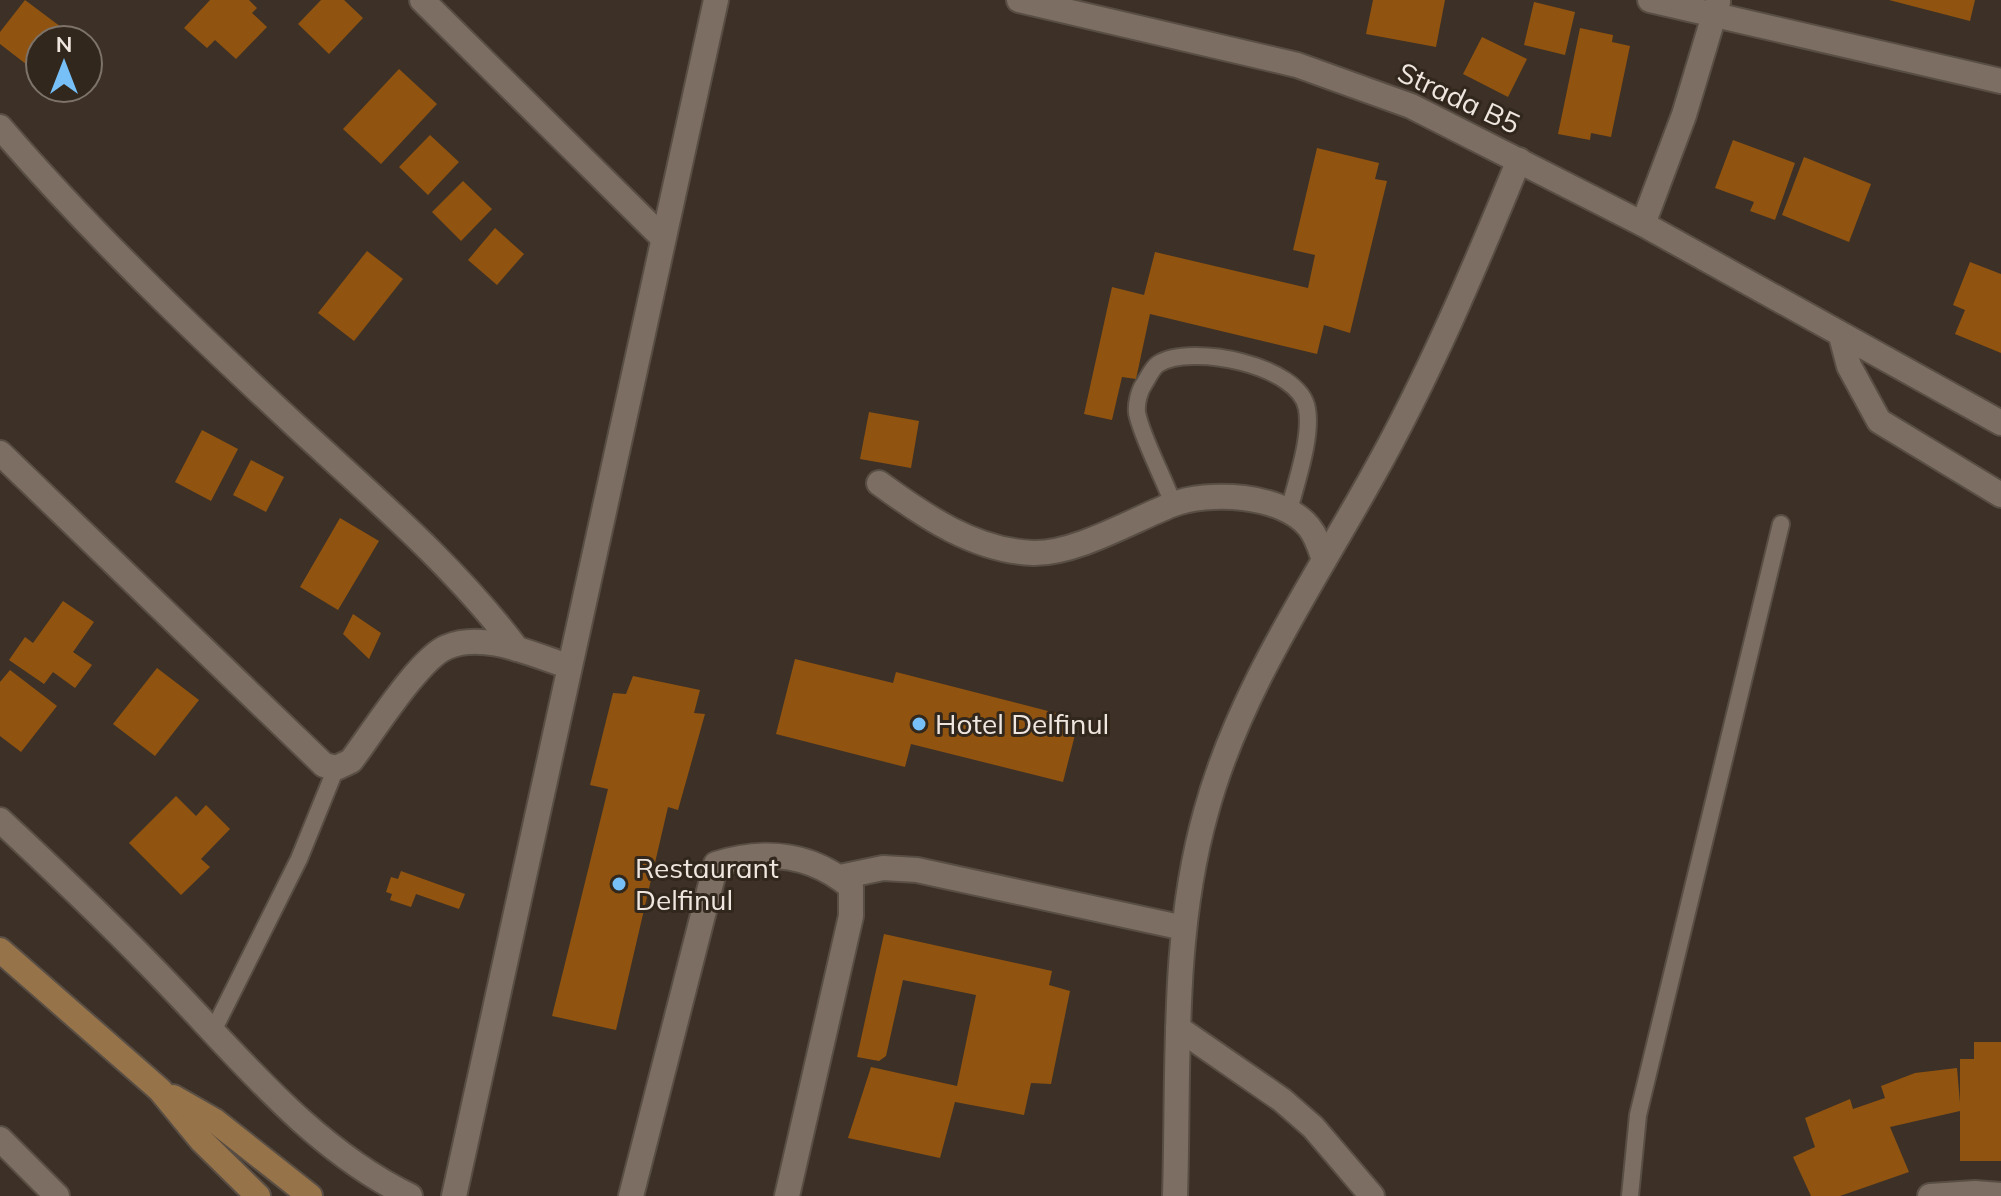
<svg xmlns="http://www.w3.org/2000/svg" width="2001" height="1196" font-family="Mulish,sans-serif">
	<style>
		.building { fill: #905410 }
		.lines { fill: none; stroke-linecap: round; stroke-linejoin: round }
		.lane-casing { stroke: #594e44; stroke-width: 20 }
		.street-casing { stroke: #594e44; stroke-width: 28 }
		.secondary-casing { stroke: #594e44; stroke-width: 28 }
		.lane { stroke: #7c6e62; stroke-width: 16 }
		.street { stroke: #7c6e62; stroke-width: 24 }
		.secondary { stroke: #97734a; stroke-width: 24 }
		.poi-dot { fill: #76c0f7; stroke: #32271c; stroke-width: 3 }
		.labels { text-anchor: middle; stroke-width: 6; stroke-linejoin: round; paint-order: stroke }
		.street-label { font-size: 28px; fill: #eee6df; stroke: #32271c }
		.poi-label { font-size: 28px; fill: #eee6df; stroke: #32271c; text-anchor: start }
	</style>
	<rect width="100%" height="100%" fill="#3d3026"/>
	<g class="building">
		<path d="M25,0L65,30L58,40H40V64L35,71L0,44V32Z"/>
		<path d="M210,0H249L257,8L252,13L267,27L236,59L215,40L207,48L184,28Z"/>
		<path d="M321,0H344L363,18L329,54L298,24Z"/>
		<path d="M1373,0H1445L1436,47L1366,34Z"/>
		<path d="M1889,0H1975L1970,21Z"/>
		<path d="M1534,2L1575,12L1565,55L1524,45Z"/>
		<path d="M1580,28L1613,35L1612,42L1630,46L1611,137L1591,133L1590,140L1558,134Z"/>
		<path d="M1482,37L1527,59L1508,97L1463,74Z"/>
		<path d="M399,69L437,104L381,164L343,129Z"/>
		<path d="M430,135L459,162L428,195L399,167Z"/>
		<path d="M1733,140L1795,163L1775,220L1750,211L1754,202L1715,188Z"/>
		<path d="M1317,148L1379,163L1375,179L1387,181L1350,333L1324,325L1317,354L1150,314L1136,379L1122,377L1112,420L1084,414L1112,287L1144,295L1155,252L1308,288L1315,255L1293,250Z"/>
		<path d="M1804,157L1871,184L1849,242L1782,215Z"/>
		<path d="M463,181L492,209L461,241L432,212Z"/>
		<path d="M495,228L524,254L497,285L468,260Z"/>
		<path d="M367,251L403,279L354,341L318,313Z"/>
		<path d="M1970,262L2001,274V353L1955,334L1965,310L1953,305Z"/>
		<path d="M869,412L919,421L911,468L860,459Z"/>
		<path d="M202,430L238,449L211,501L175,482Z"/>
		<path d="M251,460L284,477L266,512L233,495Z"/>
		<path d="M340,518L379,541L338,610L300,587Z"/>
		<path d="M63,601L94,622L73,652L92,665L75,688L53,672L44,684L9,660L25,637L33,643Z"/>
		<path d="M353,614L381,633L369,659L343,634Z"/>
		<path d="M795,659L893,683L896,672L1079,719L1063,782L911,744L905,767L776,734Z"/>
		<path d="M157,668L199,700L155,756L113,724Z"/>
		<path d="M10,670L57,706L21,752L0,736V682Z"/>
		<path d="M633,676L700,690L694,713L705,714L678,810L668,807L616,1030L552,1016L608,789L590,785L613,693L626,694Z"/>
		<path d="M176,796L196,816L206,805L230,829L201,859L210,867L181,895L129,843Z"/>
		<path d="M401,871L465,894L459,909L416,894L411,907L390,900L392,894L386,892L391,877L398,879Z"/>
		<path d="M884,934L1052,971L1049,985L1070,991L1051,1084L1031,1083L1024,1115L955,1102L940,1158L848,1138L871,1067L957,1086L976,995L903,980L886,1056L879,1061L857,1057Z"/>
		<path d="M1974,1042H2001V1161H1960V1111L1890,1127L1909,1172L1840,1196H1811L1793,1157L1815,1147L1805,1118L1850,1099L1853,1109L1885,1098L1881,1086L1915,1073L1957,1068L1960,1103V1059H1974Z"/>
	</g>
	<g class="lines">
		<g class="lane-casing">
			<g id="lane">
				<path d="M1173,504C1164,478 1142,438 1137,413C1136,404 1139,391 1144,384C1148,378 1152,368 1158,364C1190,343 1300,365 1307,409C1312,438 1296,482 1289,511"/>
				<path d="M213,1031L299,859L336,768"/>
				<path d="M1630,1196L1638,1115L1781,524"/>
			</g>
		</g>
		<g class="street-casing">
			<g id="street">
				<path d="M422,0L663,238"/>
				<path d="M1019,0L1297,65L1411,106L1643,224L2001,423"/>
				<path d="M1650,0L2001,81"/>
				<path d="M0,127C91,233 193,330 295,425C372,496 454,565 517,649"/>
				<path d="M1643,224L1684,115L1718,2"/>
				<path d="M1841,336L1849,366L1879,421L2001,495"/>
				<path d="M0,453L324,765L336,768L351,761C371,735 419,658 447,647C484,631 533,655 568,666"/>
				<path d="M879,483C924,516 975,551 1033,553C1075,554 1131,521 1171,505C1208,490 1282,494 1309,527C1317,537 1320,548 1324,560"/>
				<path d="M0,820C58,874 115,928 170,986C242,1061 314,1150 410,1196"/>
				<path d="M840,877L883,868L917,870L1184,928"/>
				<path d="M1178,1028L1282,1100L1313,1127L1372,1196"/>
				<path d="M0,1139L57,1196"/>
				<path d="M454,1196L716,0"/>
				<path d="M631,1196L716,864C764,849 811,853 851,887V916L787,1196"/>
				<path d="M1175,1196C1179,1068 1171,936 1206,812C1239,691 1312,585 1372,477C1429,376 1475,267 1519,160"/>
				<path d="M1930,1196L1975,1193L2001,1195"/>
			</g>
		</g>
		<g class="secondary-casing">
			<g id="secondary">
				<path d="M0,950L160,1090L202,1141L258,1196"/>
				<path d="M173,1097L215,1121L310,1196"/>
			</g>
		</g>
		<use href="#lane" class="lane"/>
		<use href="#street" class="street"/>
		<use href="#secondary" class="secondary"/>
	</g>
	<g class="poi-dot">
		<circle cx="919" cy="724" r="8"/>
		<circle cx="619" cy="884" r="8"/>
	</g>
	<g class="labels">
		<g class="street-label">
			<text transform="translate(1459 98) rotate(25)" y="10">Strada B5</text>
		</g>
		<g class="poi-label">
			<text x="935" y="734">Hotel Delfinul</text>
			<text x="635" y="878">Restaurant<tspan x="635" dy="32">Delfinul</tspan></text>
		</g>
	</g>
	<g transform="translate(64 64)"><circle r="38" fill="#32271c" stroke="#7d736a" stroke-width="2"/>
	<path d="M0-6L14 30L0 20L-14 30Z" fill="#76c0f7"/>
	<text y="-12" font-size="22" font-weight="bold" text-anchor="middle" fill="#eee6df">N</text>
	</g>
</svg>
